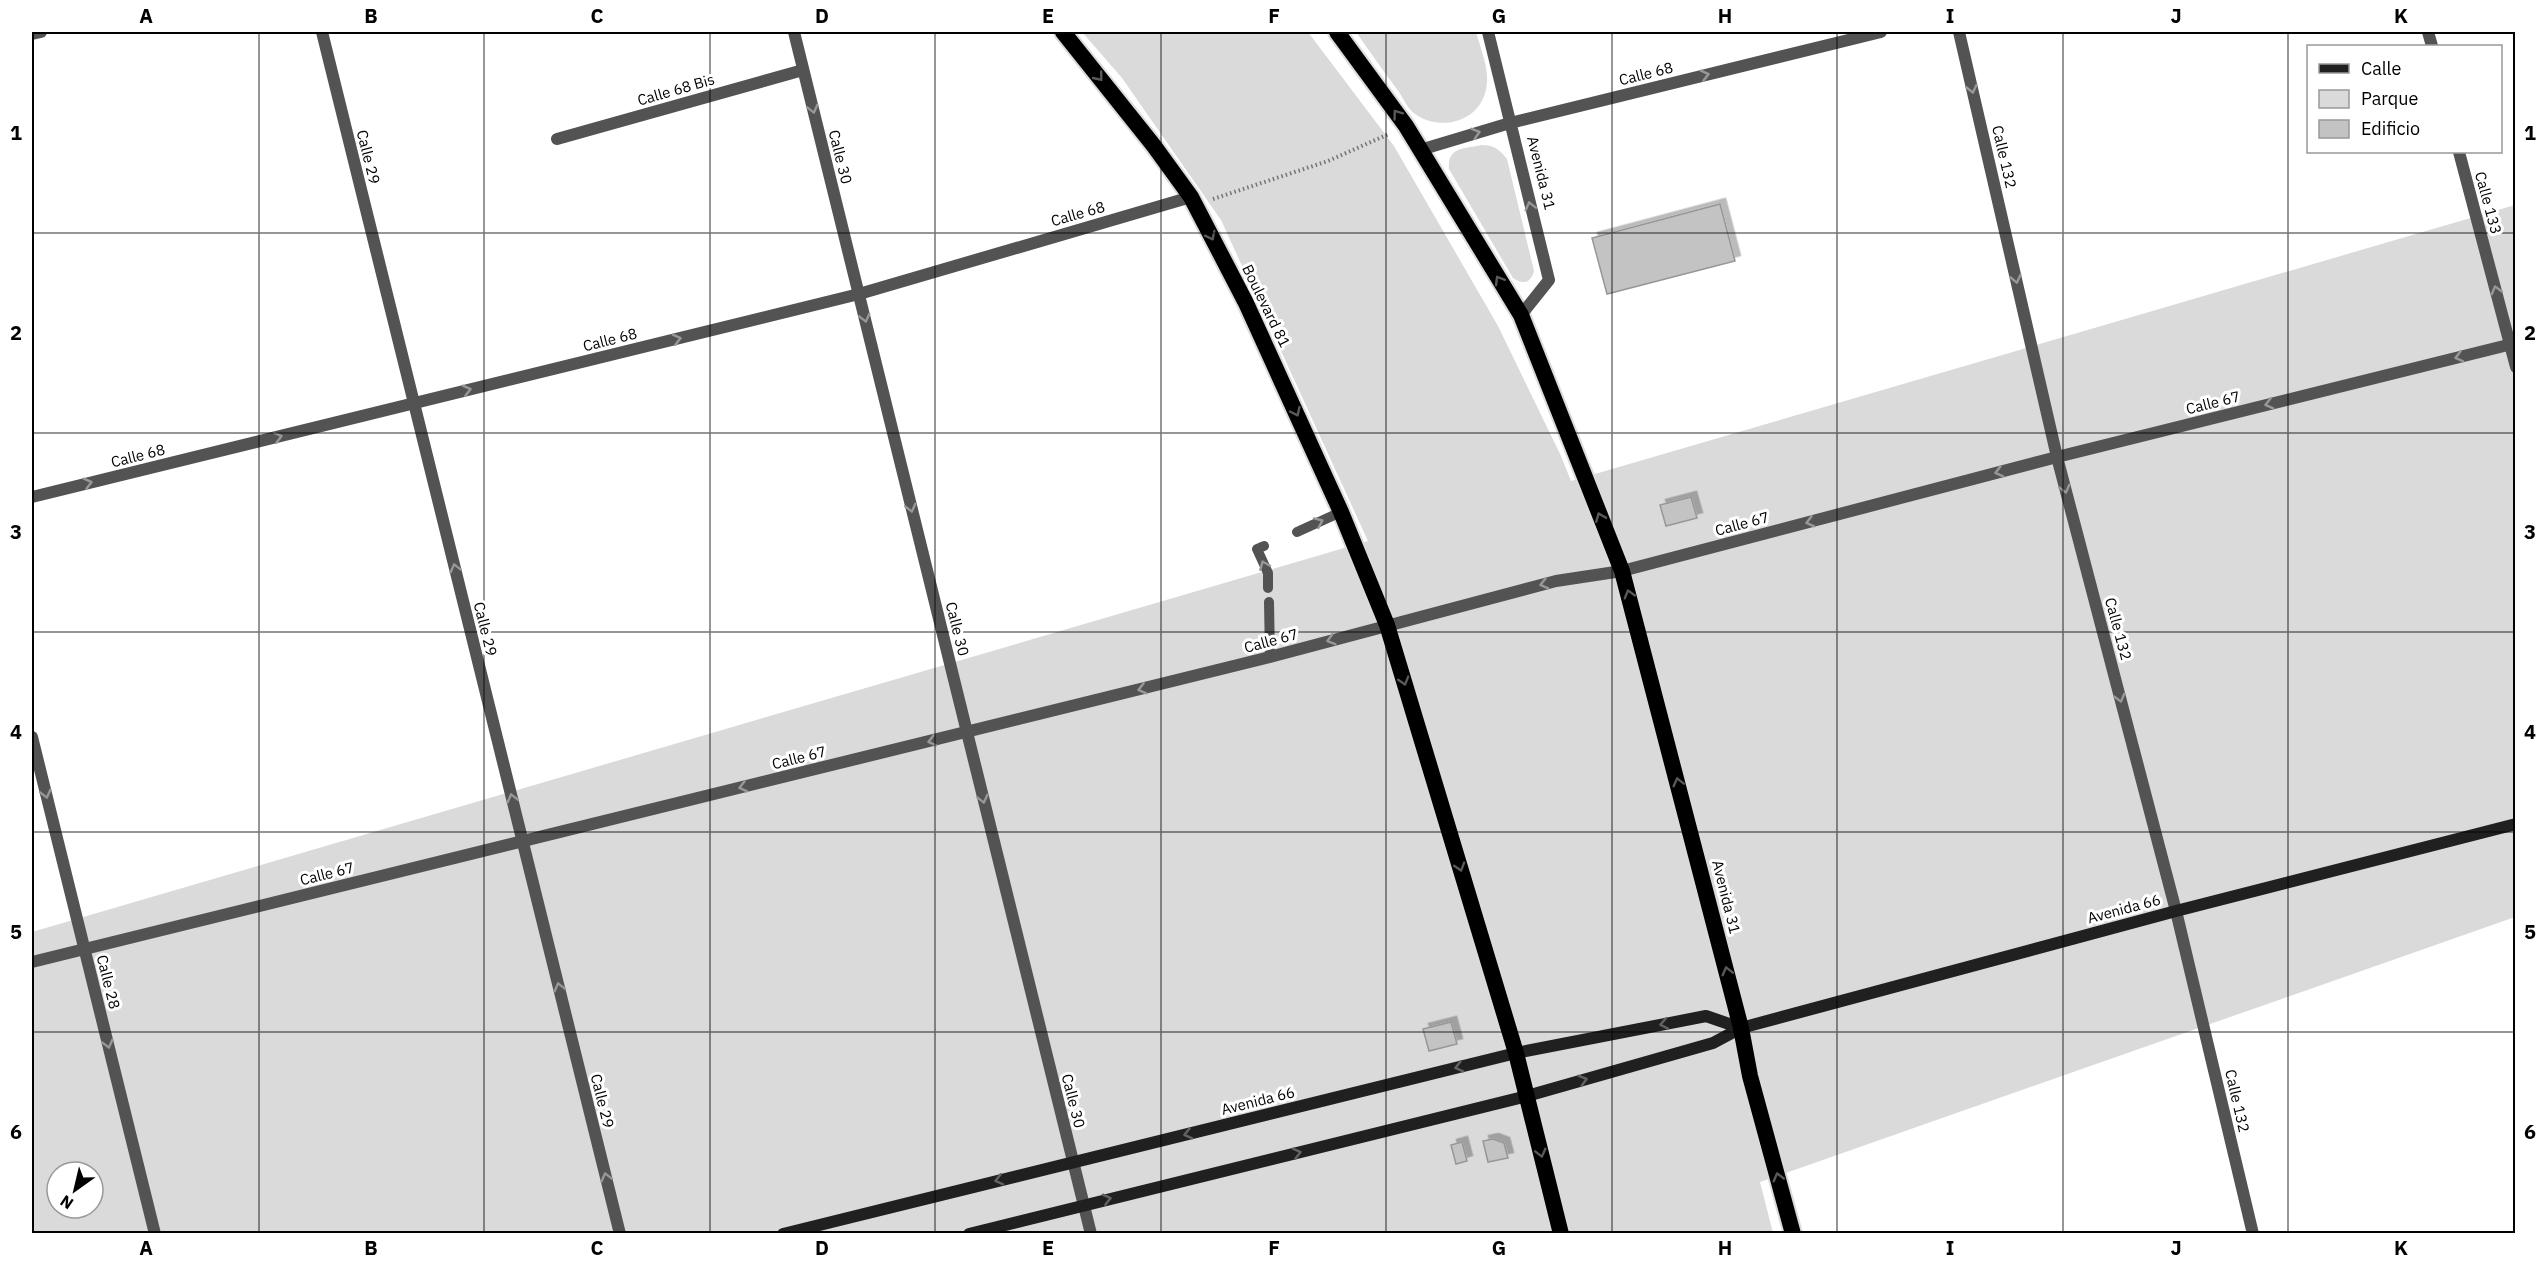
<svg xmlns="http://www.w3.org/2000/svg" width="2547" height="1265" font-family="'IBM Plex Sans',sans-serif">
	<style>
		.green { fill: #dadada; fill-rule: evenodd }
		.building { fill: #c3c3c3; stroke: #979797; stroke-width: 1.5; filter: url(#shadow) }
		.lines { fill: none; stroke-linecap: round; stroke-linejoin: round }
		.trunk-casing { stroke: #dbdbdb; stroke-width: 20 }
		.path { stroke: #757575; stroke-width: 4; stroke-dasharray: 1.5 3; stroke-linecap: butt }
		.service { stroke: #535353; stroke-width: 10 }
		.minor { stroke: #535353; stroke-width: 12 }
		.secondary { stroke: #202020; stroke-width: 12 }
		.trunk { stroke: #000; stroke-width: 16 }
		.oneway { stroke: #989898 }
		.oneway2 { stroke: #595959 }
		.oneway3 { stroke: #636363 }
		.grid { fill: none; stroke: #000; stroke-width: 1.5; stroke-opacity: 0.55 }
		.labels { text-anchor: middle; stroke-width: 6; stroke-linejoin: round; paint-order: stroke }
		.street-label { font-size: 15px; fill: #000; stroke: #fff }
		.neatline { fill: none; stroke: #000; stroke-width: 2 }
		.grid-label { font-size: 20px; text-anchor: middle; font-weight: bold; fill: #000 }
	</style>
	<defs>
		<filter id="shadow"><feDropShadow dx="5.5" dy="-5.5" stdDeviation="0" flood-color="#0004"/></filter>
	</defs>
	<rect width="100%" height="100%" fill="#fff"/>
	<g class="green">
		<path d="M1082,32H1308L1394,146L1498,326L1561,456L1571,481L2515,205V917L1760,1182L1773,1233L32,1234V932L1368,541L1221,220L1122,78ZM57,1172H93V1208H57Z"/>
		<path d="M1356,32H1476C1480,47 1488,65 1487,81C1486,119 1444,134 1415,114C1408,109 1404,100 1399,92C1384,72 1370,52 1356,32Z"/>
		<path d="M1481,145C1494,145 1499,149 1507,159L1534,271C1531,283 1523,285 1513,278L1449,169C1447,147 1464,149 1481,145Z"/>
	</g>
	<g class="building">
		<path d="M1720,204L1735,261L1607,294L1592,238Z"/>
		<path d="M1691,497L1697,518L1666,526L1660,505Z"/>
		<path d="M1451,1022L1457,1044L1429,1051L1423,1029Z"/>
		<path d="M1493,1139L1504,1143L1508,1158L1488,1162L1483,1141Z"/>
		<path d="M1462,1142L1467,1161L1456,1164L1451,1145Z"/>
	</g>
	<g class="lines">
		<g class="trunk-casing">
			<g id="trunk">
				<path d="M1063,32L1154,146L1191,197L1246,303L1341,512L1387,625L1516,1053L1561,1234"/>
				<path d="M1337,32L1406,126L1521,315L1622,571L1741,1028L1750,1076L1793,1234"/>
			</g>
		</g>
		<path class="path" d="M1213,199L1328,161L1389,134"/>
		<g class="service">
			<path d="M1297,532L1341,512"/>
			<path d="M1264,546L1257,549L1268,573V588"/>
			<path d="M1269,602L1270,657"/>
		</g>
		<g class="minor">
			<path d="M322,32L620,1234"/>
			<path d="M794,32L1091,1234"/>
			<path d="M1488,32L1549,280L1521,315"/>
			<path d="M1959,32L2057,457L2176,911L2253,1234"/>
			<path d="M2428,32L2432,46"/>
			<path d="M32,34L41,32"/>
			<path d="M557,139L803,70"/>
			<path d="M1420,150L1510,123L1881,32"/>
			<path d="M2459,152L2516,367"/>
			<path d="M32,497L859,294L1191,197"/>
			<path d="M32,737L155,1234"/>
			<path d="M32,962L1270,657L1556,581L1622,571L2057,457L2516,343"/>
		</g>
		<g class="secondary">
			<path d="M783,1234L1516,1053L1706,1016L1741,1028"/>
			<path d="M969,1234L1527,1096L1713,1043L1741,1028L2176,911L2516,824"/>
		</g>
		<use href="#trunk" class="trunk"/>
	</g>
	<defs><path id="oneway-chevron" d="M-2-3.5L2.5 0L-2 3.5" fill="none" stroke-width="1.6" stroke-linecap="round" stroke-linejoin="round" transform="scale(1.5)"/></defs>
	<g class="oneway">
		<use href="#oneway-chevron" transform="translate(1705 75) rotate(-14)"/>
		<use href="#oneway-chevron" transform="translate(1972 89) rotate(77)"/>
		<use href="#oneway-chevron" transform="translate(813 109) rotate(76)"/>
		<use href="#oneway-chevron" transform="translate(1476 133) rotate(-17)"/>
		<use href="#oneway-chevron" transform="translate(1530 206) rotate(-104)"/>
		<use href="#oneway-chevron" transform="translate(2016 279) rotate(77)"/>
		<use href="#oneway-chevron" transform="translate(2496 290) rotate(-105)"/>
		<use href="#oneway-chevron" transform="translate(865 318) rotate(76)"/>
		<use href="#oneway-chevron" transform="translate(677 339) rotate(-14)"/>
		<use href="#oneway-chevron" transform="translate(2459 357) rotate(166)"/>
		<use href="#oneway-chevron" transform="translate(467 390) rotate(-14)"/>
		<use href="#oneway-chevron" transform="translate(2269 404) rotate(166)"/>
		<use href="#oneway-chevron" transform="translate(278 437) rotate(-14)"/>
		<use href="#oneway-chevron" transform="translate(1999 472) rotate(165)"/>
		<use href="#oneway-chevron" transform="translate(88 483) rotate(-14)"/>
		<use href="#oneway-chevron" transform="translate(2065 489) rotate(75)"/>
		<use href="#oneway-chevron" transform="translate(911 508) rotate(76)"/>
		<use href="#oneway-chevron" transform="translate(1319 522) rotate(-24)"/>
		<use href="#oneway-chevron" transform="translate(1810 522) rotate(165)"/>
		<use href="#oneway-chevron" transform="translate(1264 565) rotate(-113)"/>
		<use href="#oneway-chevron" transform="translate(455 568) rotate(-104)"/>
		<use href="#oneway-chevron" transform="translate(1544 584) rotate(166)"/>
		<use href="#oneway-chevron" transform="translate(1331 640) rotate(164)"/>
		<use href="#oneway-chevron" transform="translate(1142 689) rotate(166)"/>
		<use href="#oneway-chevron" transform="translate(2120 698) rotate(75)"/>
		<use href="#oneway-chevron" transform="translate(932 741) rotate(166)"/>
		<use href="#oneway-chevron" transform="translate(743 787) rotate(166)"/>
		<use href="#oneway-chevron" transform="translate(46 794) rotate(76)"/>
		<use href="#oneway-chevron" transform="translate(512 798) rotate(-104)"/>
		<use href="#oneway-chevron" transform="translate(983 799) rotate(76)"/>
		<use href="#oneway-chevron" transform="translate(559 987) rotate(-104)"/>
		<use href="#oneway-chevron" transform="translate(108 1044) rotate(76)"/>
		<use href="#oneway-chevron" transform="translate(606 1177) rotate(-104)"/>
	</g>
	<g class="oneway2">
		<use href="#oneway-chevron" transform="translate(1099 77) rotate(51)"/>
		<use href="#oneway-chevron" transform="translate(1397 114) rotate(-126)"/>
		<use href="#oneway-chevron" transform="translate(1211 236) rotate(63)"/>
		<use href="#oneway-chevron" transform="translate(1499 280) rotate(-121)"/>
		<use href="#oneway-chevron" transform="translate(1296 412) rotate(65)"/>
		<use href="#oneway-chevron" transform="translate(1600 517) rotate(-112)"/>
		<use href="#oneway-chevron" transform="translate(1629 594) rotate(-106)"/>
		<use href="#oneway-chevron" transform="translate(1404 681) rotate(73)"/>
		<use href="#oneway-chevron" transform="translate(1678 782) rotate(-104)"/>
		<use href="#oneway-chevron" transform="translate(1460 867) rotate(73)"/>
		<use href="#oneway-chevron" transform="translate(1727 971) rotate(-104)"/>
		<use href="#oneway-chevron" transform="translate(1541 1153) rotate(76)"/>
		<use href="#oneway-chevron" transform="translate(1778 1177) rotate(-105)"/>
	</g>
	<g class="oneway3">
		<use href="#oneway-chevron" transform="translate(1664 1024) rotate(169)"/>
		<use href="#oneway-chevron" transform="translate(1459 1067) rotate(166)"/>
		<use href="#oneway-chevron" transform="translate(1583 1080) rotate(-16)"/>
		<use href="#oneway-chevron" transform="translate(1188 1134) rotate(166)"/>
		<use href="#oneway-chevron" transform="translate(1297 1153) rotate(-14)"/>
		<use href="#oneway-chevron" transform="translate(999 1180) rotate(166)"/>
		<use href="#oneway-chevron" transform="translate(1107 1199) rotate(-14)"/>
	</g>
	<path class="grid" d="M259,32V1234M484,32V1234M710,32V1234M935,32V1234M1161,32V1234M1386,32V1234M1612,32V1234M1837,32V1234M2063,32V1234M2288,32V1234M32,233H2516M32,433H2516M32,632H2516M32,832H2516M32,1032H2516"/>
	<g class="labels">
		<g class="street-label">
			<text transform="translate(1646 74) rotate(-14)" y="5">Calle 68</text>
			<text transform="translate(676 90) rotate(-16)" y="5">Calle 68 Bis</text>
			<text transform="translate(368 157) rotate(76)" y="5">Calle 29</text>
			<text transform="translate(840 157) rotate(76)" y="5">Calle 30</text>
			<text transform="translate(2004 157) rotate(77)" y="5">Calle 132</text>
			<text transform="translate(1541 173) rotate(76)" y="5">Avenida 31</text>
			<text transform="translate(2488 203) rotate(75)" y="5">Calle 133</text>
			<text transform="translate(1078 214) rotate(-16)" y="5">Calle 68</text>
			<text transform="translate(1266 306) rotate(64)" y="5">Boulevard 81</text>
			<text transform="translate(610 340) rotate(-14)" y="5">Calle 68</text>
			<text transform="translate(2213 403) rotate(-14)" y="5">Calle 67</text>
			<text transform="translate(138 456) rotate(-14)" y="5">Calle 68</text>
			<text transform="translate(1742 524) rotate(-15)" y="5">Calle 67</text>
			<text transform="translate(485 629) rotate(76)" y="5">Calle 29</text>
			<text transform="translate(957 629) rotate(76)" y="5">Calle 30</text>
			<text transform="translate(2118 629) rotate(75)" y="5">Calle 132</text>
			<text transform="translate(1271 641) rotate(-15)" y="5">Calle 67</text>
			<text transform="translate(799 758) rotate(-14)" y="5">Calle 67</text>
			<text transform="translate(327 874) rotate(-14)" y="5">Calle 67</text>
			<text transform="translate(1726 897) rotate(76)" y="5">Avenida 31</text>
			<text transform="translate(2124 909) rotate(-15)" y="5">Avenida 66</text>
			<text transform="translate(108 982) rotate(76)" y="5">Calle 28</text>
			<text transform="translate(602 1101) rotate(76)" y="5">Calle 29</text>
			<text transform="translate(1073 1101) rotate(76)" y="5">Calle 30</text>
			<text transform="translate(1258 1101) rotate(-14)" y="5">Avenida 66</text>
			<text transform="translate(2237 1101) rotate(77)" y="5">Calle 132</text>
		</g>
	</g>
	<rect width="2547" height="1265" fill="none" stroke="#ffffff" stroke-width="66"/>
	<rect x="2307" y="45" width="195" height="108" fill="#ffffff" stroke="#999999" stroke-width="1.5"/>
	<rect x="2319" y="64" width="30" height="9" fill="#202020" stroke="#999999" stroke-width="1.5"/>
	<text x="2361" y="75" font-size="18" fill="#000000">Calle</text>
	<rect x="2319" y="90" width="30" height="18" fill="#dadada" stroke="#999999" stroke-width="1.5"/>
	<text x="2361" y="105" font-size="18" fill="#000000">Parque</text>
	<rect x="2319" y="120" width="30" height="18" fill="#c3c3c3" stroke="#999999" stroke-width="1.5"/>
	<text x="2361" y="135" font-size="18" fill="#000000">Edificio</text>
	<g transform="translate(75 1190) rotate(214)"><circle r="28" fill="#ffffff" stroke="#999999" stroke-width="1.5"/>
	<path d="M0-4.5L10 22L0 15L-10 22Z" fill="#000000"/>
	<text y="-9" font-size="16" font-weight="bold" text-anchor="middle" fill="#000000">N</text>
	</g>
	<rect x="33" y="33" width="2481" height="1199" class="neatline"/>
	<g class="grid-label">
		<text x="146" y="23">A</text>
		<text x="371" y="23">B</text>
		<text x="597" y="23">C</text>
		<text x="822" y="23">D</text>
		<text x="1048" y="23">E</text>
		<text x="1274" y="23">F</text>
		<text x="1499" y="23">G</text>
		<text x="1725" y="23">H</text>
		<text x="1950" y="23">I</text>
		<text x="2176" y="23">J</text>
		<text x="2401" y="23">K</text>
		<text x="16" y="140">1</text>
		<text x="2530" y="140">1</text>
		<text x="16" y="340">2</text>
		<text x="2530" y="340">2</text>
		<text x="16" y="539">3</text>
		<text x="2530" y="539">3</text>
		<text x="16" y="739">4</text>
		<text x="2530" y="739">4</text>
		<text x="16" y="939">5</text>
		<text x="2530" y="939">5</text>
		<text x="16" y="1139">6</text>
		<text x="2530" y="1139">6</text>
		<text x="146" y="1255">A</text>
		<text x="371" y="1255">B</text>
		<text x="597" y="1255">C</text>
		<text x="822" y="1255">D</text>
		<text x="1048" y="1255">E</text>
		<text x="1274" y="1255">F</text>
		<text x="1499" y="1255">G</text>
		<text x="1725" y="1255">H</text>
		<text x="1950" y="1255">I</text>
		<text x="2176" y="1255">J</text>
		<text x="2401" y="1255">K</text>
	</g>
</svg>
